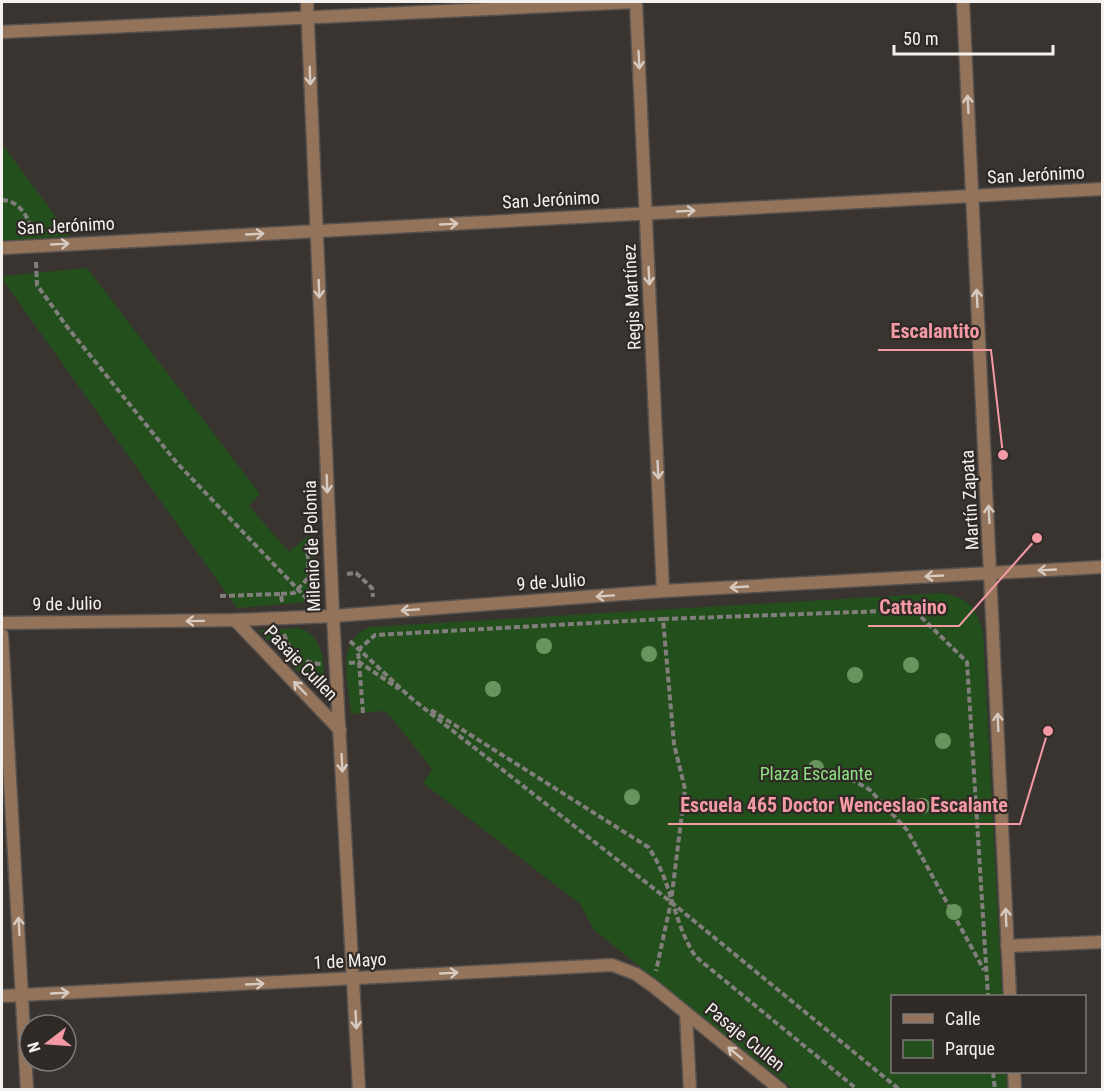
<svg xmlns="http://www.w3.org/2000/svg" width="1104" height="1091" font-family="'Roboto Condensed',sans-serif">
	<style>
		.green { fill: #224f1b }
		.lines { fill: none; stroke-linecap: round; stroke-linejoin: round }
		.minor-casing { stroke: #58524f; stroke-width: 15 }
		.path { stroke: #827e7b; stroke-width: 4; stroke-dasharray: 6 3; stroke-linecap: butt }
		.minor { stroke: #937359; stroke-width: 12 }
		.tree { fill: #69945e }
		.oneway { stroke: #d7cbc1 }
		.labels { text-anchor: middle; stroke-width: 4.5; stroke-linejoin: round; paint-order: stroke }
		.street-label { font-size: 18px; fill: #f4f1ee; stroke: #302a27 }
		.park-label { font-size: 18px; fill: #8fe382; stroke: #302a27 }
		.leader { fill: none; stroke: #f49aa5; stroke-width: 2 }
		.callout-dot { fill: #f49aa5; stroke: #302a27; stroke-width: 2 }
		.callout-label { font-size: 20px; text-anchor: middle; font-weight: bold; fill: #f49aa5; stroke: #302a27; stroke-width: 4.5; stroke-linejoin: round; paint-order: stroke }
	</style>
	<rect width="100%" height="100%" fill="#3a3431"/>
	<g class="green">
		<path d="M2,144L70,236L2,241Z"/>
		<path d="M87,268L260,494L249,506L289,552L308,536H315L317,588L309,602L237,608L2,279V276Z"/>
		<path d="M943,593C970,600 974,604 983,631L1002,996H892V1072H1006L1007,1089H793L594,930L580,904L423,783L432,769L392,718L384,711L351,714C349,683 334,641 370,627Z"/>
		<path d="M299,628C329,638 323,673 325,699L258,630Z"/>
	</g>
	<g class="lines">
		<g class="minor-casing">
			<g id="minor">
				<path d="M307,2L333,616L359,1090"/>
				<path d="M636,2L663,591"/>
				<path d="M963,2L1010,996"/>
				<path d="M2,32L635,2"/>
				<path d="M2,248L1102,189"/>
				<path d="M235,620L340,730"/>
				<path d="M2,623L235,620L333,616L663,591L1102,567"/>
				<path d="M2,635L27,1090"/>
				<path d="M1007,946L1102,942"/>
				<path d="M2,996L612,965L636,974L653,986L781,1090"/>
				<path d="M686,1013L690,1090"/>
				<path d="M1014,1072L1015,1090"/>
			</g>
		</g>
		<g class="path">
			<path d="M2,200C18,200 28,216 32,230"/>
			<path d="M36,262L37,285L68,328L177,463L308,600"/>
			<path d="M307,544L309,577"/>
			<path d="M347,574L356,573L372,588L373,597"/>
			<path d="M281,594L294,593L309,577L315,576"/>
			<path d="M220,596L281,594L282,602"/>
			<path d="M663,619L914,610L967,662L988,996"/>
			<path d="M284,634C290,652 300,663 321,664"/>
			<path d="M350,641L411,698L671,902L900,1090"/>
			<path d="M349,663L359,662L399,689"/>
			<path d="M431,710L648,847C672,880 673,924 696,957L858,1090"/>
			<path d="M363,713L358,650L375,635L663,619L674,744L685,789L671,902L656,971"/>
			<path d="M835,770L870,790L907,830L984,970"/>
			<path d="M993,1072L995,1090"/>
		</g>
		<use href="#minor" class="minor"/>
	</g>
	<g class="tree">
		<circle cx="544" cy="646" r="8"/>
		<circle cx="649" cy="654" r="8"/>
		<circle cx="911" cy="665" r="8"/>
		<circle cx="855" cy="675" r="8"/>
		<circle cx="493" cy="689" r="8"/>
		<circle cx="943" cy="741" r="8"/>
		<circle cx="816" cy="768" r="8"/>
		<circle cx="632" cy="797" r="8"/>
		<circle cx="922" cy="806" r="8"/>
		<circle cx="954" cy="912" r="8"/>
	</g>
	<defs><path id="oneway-shaft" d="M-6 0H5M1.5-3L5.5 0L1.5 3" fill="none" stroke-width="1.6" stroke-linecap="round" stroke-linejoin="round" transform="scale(1.5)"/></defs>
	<g class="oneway">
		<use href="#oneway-shaft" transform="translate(639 60) rotate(87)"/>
		<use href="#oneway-shaft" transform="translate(310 76) rotate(88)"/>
		<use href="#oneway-shaft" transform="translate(968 104) rotate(-93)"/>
		<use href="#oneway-shaft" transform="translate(686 211) rotate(-3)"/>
		<use href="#oneway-shaft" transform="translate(449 224) rotate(-3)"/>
		<use href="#oneway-shaft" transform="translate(255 234) rotate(-3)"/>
		<use href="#oneway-shaft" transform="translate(60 244) rotate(-3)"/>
		<use href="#oneway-shaft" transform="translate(649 276) rotate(87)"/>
		<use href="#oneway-shaft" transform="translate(319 289) rotate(88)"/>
		<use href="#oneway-shaft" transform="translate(977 298) rotate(-93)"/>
		<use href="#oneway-shaft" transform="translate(658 470) rotate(87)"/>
		<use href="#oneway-shaft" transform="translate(327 484) rotate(88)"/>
		<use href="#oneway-shaft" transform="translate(989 514) rotate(-93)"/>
		<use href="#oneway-shaft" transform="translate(1047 570) rotate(177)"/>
		<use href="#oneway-shaft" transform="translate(934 576) rotate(177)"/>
		<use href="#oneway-shaft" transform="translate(739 587) rotate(177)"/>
		<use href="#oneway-shaft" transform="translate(605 596) rotate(176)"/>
		<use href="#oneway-shaft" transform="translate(410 610) rotate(176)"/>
		<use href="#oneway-shaft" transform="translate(195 621) rotate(179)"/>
		<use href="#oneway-shaft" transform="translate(300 688) rotate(-134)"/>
		<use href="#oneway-shaft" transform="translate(998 722) rotate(-92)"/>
		<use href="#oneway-shaft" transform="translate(342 763) rotate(87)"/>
		<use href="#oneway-shaft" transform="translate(1006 917) rotate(-92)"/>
		<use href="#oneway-shaft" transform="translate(19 926) rotate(-93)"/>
		<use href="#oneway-shaft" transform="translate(449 973) rotate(-3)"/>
		<use href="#oneway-shaft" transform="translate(255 984) rotate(-3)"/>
		<use href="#oneway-shaft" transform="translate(60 993) rotate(-3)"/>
		<use href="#oneway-shaft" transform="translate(356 1020) rotate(87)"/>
		<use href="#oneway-shaft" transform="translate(735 1053) rotate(-141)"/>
	</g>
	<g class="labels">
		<g class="street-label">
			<text transform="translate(1036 175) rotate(-3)" y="6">San Jerónimo</text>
			<text transform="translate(551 200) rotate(-3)" y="6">San Jerónimo</text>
			<text transform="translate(66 226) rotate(-3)" y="6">San Jerónimo</text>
			<text transform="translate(632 297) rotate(-93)" y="6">Regis Martínez</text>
			<text transform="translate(970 500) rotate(-93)" y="6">Martín Zapata</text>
			<text transform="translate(312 546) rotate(-92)" y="6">Milenio de Polonia</text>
			<text transform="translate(551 582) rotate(-4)" y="6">9 de Julio</text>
			<text transform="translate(67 604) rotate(-1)" y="6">9 de Julio</text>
			<text transform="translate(301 663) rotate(46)" y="6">Pasaje Cullen</text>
			<text transform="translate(350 961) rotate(-3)" y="6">1 de Mayo</text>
			<text transform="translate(745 1037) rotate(39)" y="6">Pasaje Cullen</text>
		</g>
		<g class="park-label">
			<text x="816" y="780">Plaza Escalante</text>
		</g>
	</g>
	<path class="leader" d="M1003 455L991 350H878M1037 538L959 626H868M1048 731L1020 824H668"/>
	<g class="callout-dot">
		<circle cx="1003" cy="455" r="6"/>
		<circle cx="1037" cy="538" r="6"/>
		<circle cx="1048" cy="731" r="6"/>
	</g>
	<g class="callout-label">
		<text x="935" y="338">Escalantito</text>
		<text x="913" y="614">Cattaino</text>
		<text x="844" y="812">Escuela 465 Doctor Wenceslao Escalante</text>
	</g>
	<rect width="1104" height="1091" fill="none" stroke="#f4f1ee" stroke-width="6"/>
	<rect x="891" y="995" width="195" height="78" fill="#302a27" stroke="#7e7a77" stroke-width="1.5"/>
	<rect x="903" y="1014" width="30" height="9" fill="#937359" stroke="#7e7a77" stroke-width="1.5"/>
	<text x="945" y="1025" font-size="18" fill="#f4f1ee">Calle</text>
	<rect x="903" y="1040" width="30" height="18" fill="#224f1b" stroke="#7e7a77" stroke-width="1.5"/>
	<text x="945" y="1055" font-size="18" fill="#f4f1ee">Parque</text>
	<g transform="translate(48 1043) rotate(253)"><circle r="28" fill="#302a27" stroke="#7e7a77" stroke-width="1.5"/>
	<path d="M0-4.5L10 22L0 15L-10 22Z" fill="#f49aa5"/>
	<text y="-9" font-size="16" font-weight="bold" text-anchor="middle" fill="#f4f1ee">N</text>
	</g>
	<path d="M894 45v9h159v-9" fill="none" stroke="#f4f1ee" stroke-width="3"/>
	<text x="903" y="45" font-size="18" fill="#f4f1ee" stroke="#302a27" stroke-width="4.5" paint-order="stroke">50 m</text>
</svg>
